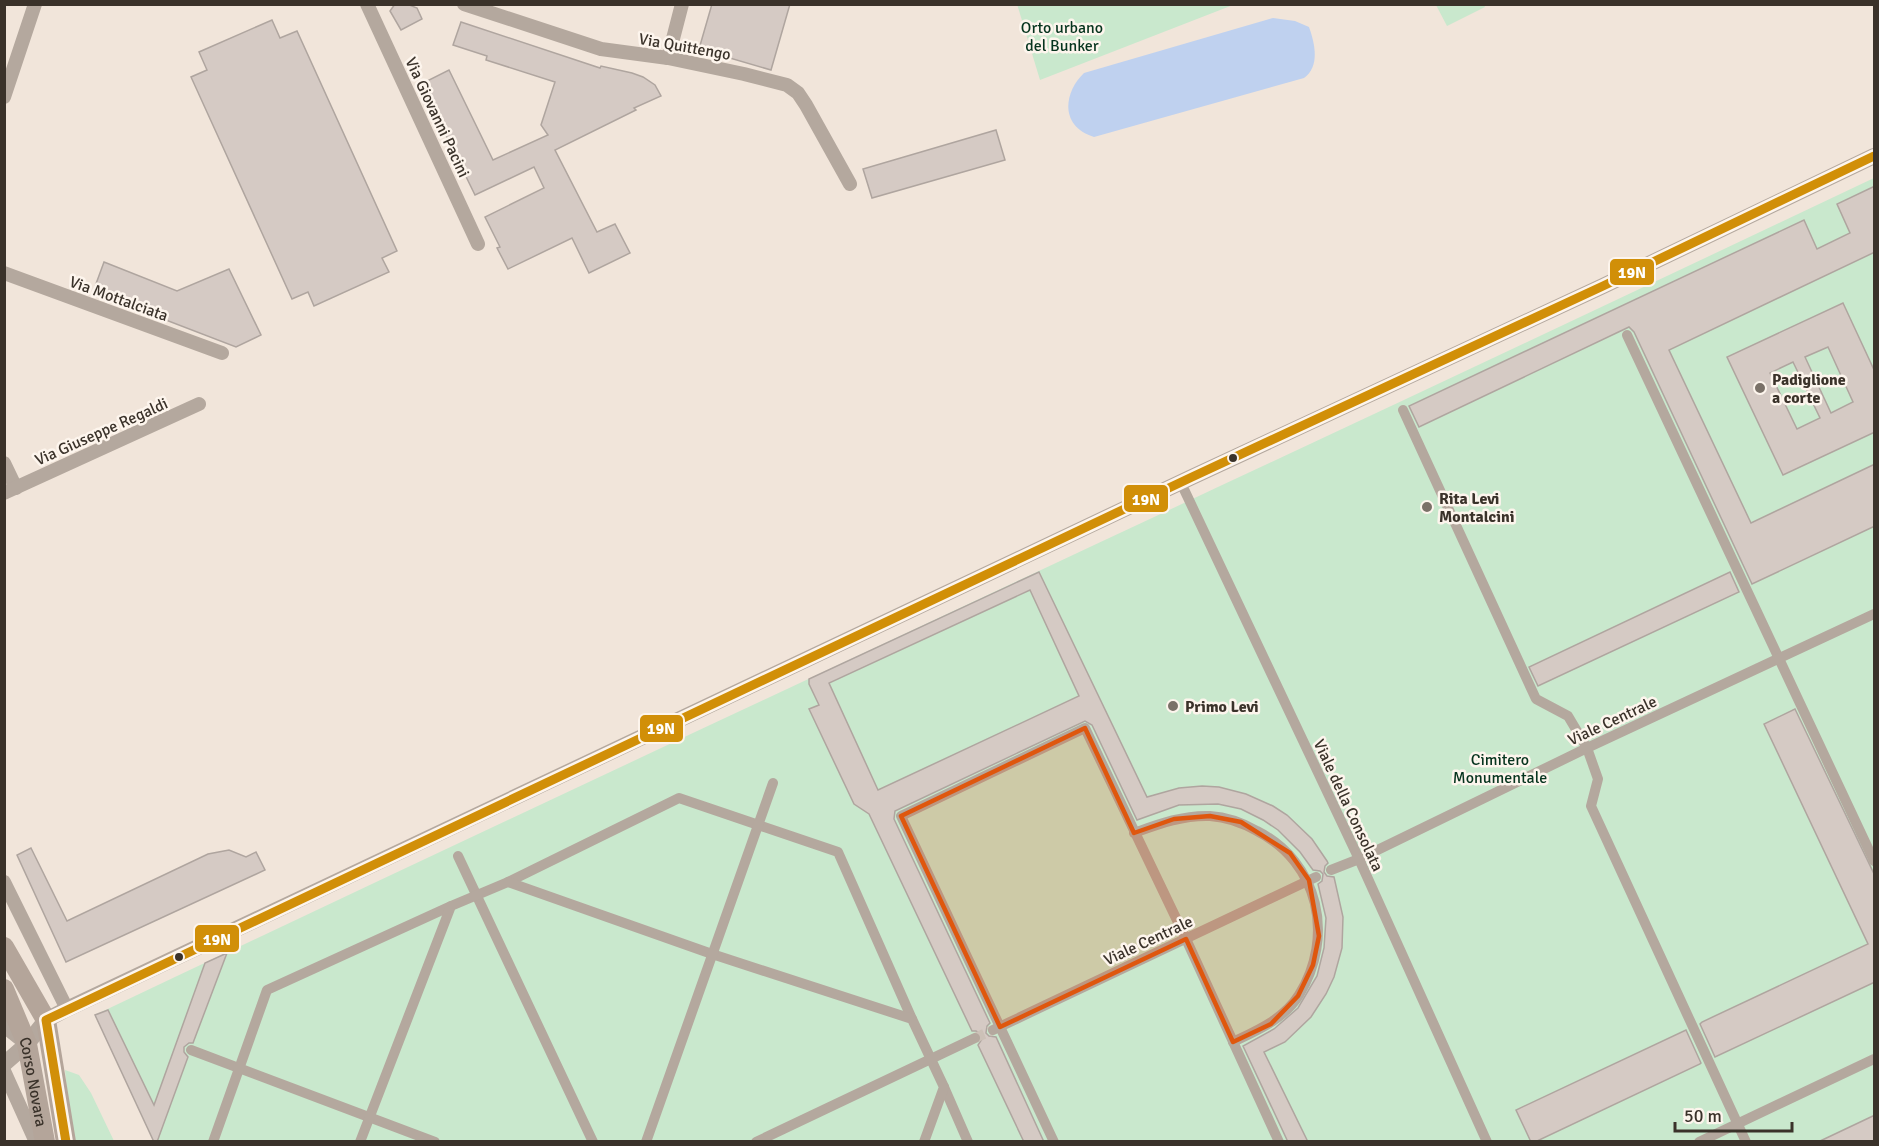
<svg xmlns="http://www.w3.org/2000/svg" width="1879" height="1146" font-family="Signika,sans-serif">
	<style>
		.green { fill: #c9e8cd }
		.water { fill: #bfd1ef }
		.building { fill: #d5cac4; stroke: #afa59f; stroke-width: 1.5; fill-rule: evenodd }
		.lines { fill: none; stroke-linecap: round; stroke-linejoin: round }
		.pedestrian-tunnel { stroke: #ccc1b7; stroke-width: 10; stroke-dasharray: 10 5; stroke-linecap: butt }
		.pedestrian { stroke: #b4a89e; stroke-width: 10 }
		.minor { stroke: #b4a89e; stroke-width: 14 }
		.tertiary { stroke: #b4a89e; stroke-width: 16 }
		.secondary { stroke: #b4a59a; stroke-width: 20 }
		.bus-1-casing { stroke: #fdf5ed; stroke-width: 14 }
		.bus-1 { stroke: #d18f08; stroke-width: 9 }
		.marked { fill: #df570e; fill-opacity: 0.2; stroke: #df570e; stroke-width: 4.5; stroke-linejoin: round }
		.poi-dot { fill: #7a7168; stroke: #fdf5ed; stroke-width: 2 }
		.bus-dot { fill: #3a322a; stroke: #fdf5ed; stroke-width: 2 }
		.labels { text-anchor: middle; stroke-width: 5; stroke-linejoin: round; paint-order: stroke }
		.park-label { font-size: 16px; fill: #06341e; stroke: #fdf5ed }
		.street-label { font-size: 16px; fill: #3a322a; stroke: #fdf5ed }
		.poi-label { font-size: 16px; font-weight: bold; fill: #3a322a; stroke: #fdf5ed; text-anchor: start }
		.line-badge { stroke: #fdf5ed; stroke-width: 2 }
		.badge-label { font-size: 16px; text-anchor: middle; font-weight: bold; fill: #fff }
	</style>
	<rect width="100%" height="100%" fill="#f1e5da"/>
	<g class="green">
		<path d="M1017,4H1233V5L1040,80Z"/>
		<path d="M1436,5H1484L1485,7L1447,26Z"/>
		<path d="M1874,178V1141H154L95,1015C687,734 1282,459 1874,178Z"/>
		<path d="M65,1070L79,1075L91,1093L114,1141H72Z"/>
	</g>
	<path class="water" d="M1273,18L1295,21L1309,27C1315,44 1320,66 1304,78L1094,137C1060,127 1063,93 1084,73Z"/>
	<g class="building">
		<path d="M395,4H407L417,8L422,19L401,30L390,11Z"/>
		<path d="M712,4H790L771,70L699,49Z"/>
		<path d="M272,20L280,38L297,31L397,251L382,258L389,272L314,306L308,292L292,299L191,77L207,70L199,52Z"/>
		<path d="M461,22L600,68L601,66L632,73L643,77L655,85L661,96L634,108L636,110L555,150L597,232L615,224L630,253L589,273L572,238L508,269L497,248L500,247L485,217L544,188L534,167L475,195L421,84L449,70L493,160L548,135L541,125L555,82L486,60L487,56L453,45Z"/>
		<path d="M996,130L1005,160L872,198L863,169Z"/>
		<path d="M1875,186V252L1669,350L1751,523L1875,464V526L1752,584L1634,332L1629,327L1419,427L1409,406L1804,220L1817,249L1850,233L1837,204Z"/>
		<path d="M104,262L177,291L229,269L261,335L236,347L93,292Z"/>
		<path d="M1843,303L1875,372V432L1783,475L1727,357ZM1828,347L1853,402L1831,413L1805,357ZM1793,362L1820,418L1797,429L1770,373Z"/>
		<path d="M1039,572L1147,797L1179,788L1202,786L1219,787L1246,794L1273,806L1287,815L1312,839L1327,861L1328,863L1325,866L1324,872L1327,876L1334,877L1343,917L1342,948L1334,977L1326,994L1311,1017L1285,1042L1264,1052L1308,1142H1288L1243,1046L1274,1029L1298,1008L1317,976L1324,948L1326,918L1318,884L1322,881L1323,874L1320,871L1313,870L1300,852L1278,830L1263,820L1241,809L1218,804L1179,805L1137,820L1092,725L1085,721L895,811L894,819L990,1023L987,1026L986,1033L989,1036L996,1037L1044,1142H1024L978,1045L982,1039L981,1034L976,1031H972L869,814L854,804L809,709L819,705L809,684V679ZM1030,590L1079,696L878,790L829,683Z"/>
		<path d="M1730,572L1739,592L1538,686L1529,667Z"/>
		<path d="M1795,709L1875,876V982L1715,1057L1700,1024L1702,1022L1868,944L1764,724Z"/>
		<path d="M31,848L67,921L208,854L229,850L246,857L256,852L265,870L66,962L17,855Z"/>
		<path d="M227,953L193,1043H189L184,1047V1052L188,1057L157,1142H154L95,1015L108,1010L154,1105L205,963Z"/>
		<path d="M1686,1030L1701,1063L1700,1064L1535,1142H1531L1516,1110Z"/>
		<path d="M1875,1115V1142H1818Z"/>
	</g>
	<g class="lines">
		<path class="pedestrian-tunnel" d="M975,1038L993,1030"/>
		<g class="pedestrian">
			<path d="M1627,335L1874,861"/>
			<path d="M1403,410L1536,699L1568,716L1587,748L1598,779L1591,806L1746,1142"/>
			<path d="M1181,483L1359,859L1487,1142"/>
			<path d="M1134,833C1159,824 1183,815 1210,816C1226,817 1243,823 1257,831C1319,862 1335,937 1299,995C1284,1019 1258,1030 1233,1042"/>
			<path d="M458,856L593,1142"/>
			<path d="M1331,870L1359,859L1587,748L1874,614"/>
			<path d="M508,882L679,798L838,852L912,1019"/>
			<path d="M993,1030L1316,877"/>
			<path d="M191,1050L435,1142"/>
			<path d="M944,1087L968,1142"/>
			<path d="M213,1142L267,990L451,906"/>
			<path d="M360,1142L451,906L508,882L712,954L912,1019L944,1087L924,1142"/>
			<path d="M646,1142L773,783"/>
			<path d="M756,1142L975,1038"/>
			<path d="M1054,1142L901,816L1085,728L1186,939L1279,1142"/>
			<path d="M1699,1142L1874,1059"/>
		</g>
		<g class="minor">
			<path d="M367,4L478,244"/>
			<path d="M464,4L601,49L668,58L744,74L787,85L798,93L806,105L850,184"/>
			<path d="M668,58L682,4"/>
			<path d="M4,97L35,4"/>
			<path d="M4,273L222,353"/>
			<path d="M4,463L16,488"/>
			<path d="M4,493L199,404"/>
			<path d="M4,882L67,1009"/>
			<path d="M4,1026L24,1042"/>
			<path d="M4,1071L36,1142"/>
		</g>
		<path class="tertiary" d="M4,1064L27,1044L46,1020L67,1009L1192,477L1603,286L1874,156"/>
		<g class="secondary">
			<path d="M4,947L46,1020L66,1142"/>
			<path id="s1" d="M4,989L27,1044L45,1142"/>
		</g>
		<g class="bus-1-casing">
			<path id="bus-1" d="M66,1142L46,1020L1192,477L1603,286L1874,156"/>
		</g>
		<use href="#bus-1" class="bus-1"/>
	</g>
	<path class="marked" d="M1085,728L1134,833L1174,819L1210,816L1241,822L1290,853L1309,880L1319,936L1313,965L1298,996L1271,1024L1233,1042L1186,939L1000,1027L901,816Z"/>
	<g class="poi-dot">
		<circle cx="1760" cy="388" r="6"/>
		<circle cx="1427" cy="507" r="6"/>
		<circle cx="1173" cy="706" r="6"/>
	</g>
	<g class="bus-dot">
		<circle cx="1233" cy="458" r="5"/>
		<circle cx="179" cy="957" r="5"/>
	</g>
	<g class="labels">
		<g class="park-label">
			<text x="1062" y="33">Orto urbano<tspan x="1062" dy="18">del Bunker</tspan></text>
			<text x="1500" y="765">Cimitero<tspan x="1500" dy="18">Monumentale</tspan></text>
		</g>
		<g class="street-label">
			<text transform="translate(685 46) rotate(10)" y="6">Via Quittengo</text>
			<text transform="translate(438 117) rotate(65)" y="6">Via Giovanni Pacini</text>
			<text transform="translate(119 298) rotate(20)" y="6">Via Mottalciata</text>
			<text transform="translate(101 431) rotate(-24)" y="6">Via Giuseppe Regaldi</text>
			<text transform="translate(1612 720) rotate(-25)" y="6">Viale Centrale</text>
			<text transform="translate(1349 805) rotate(65)" y="6">Viale della Consolata</text>
			<text transform="translate(1148 940) rotate(-25)" y="6">Viale Centrale</text>
			<text dy="6" stroke="none"><textPath href="#s1" startOffset="98">Corso Novara</textPath></text>
		</g>
		<g class="poi-label">
			<text x="1772" y="385">Padiglione<tspan x="1772" dy="18">a corte</tspan></text>
			<text x="1439" y="504">Rita Levi<tspan x="1439" dy="18">Montalcini</tspan></text>
			<text x="1185" y="712">Primo Levi</text>
		</g>
	</g>
	<g class="line-badge">
		<rect x="1609" y="258" width="46" height="28" rx="6" fill="#d18f08"/>
		<rect x="1123" y="484" width="46" height="29" rx="6" fill="#d18f08"/>
		<rect x="639" y="714" width="45" height="29" rx="6" fill="#d18f08"/>
		<rect x="194" y="924" width="46" height="29" rx="6" fill="#d18f08"/>
	</g>
	<g class="badge-label">
		<text x="1632" y="278">19N</text>
		<text x="1146" y="505">19N</text>
		<text x="661" y="734">19N</text>
		<text x="217" y="945">19N</text>
	</g>
	<rect width="1879" height="1146" fill="none" stroke="#3a322a" stroke-width="12"/>
	<path d="M1675 1122v9h117v-9" fill="none" stroke="#3a322a" stroke-width="3"/>
	<text x="1684" y="1122" font-size="18" fill="#3a322a" stroke="#fdf5ed" stroke-width="4.5" paint-order="stroke">50 m</text>
</svg>
